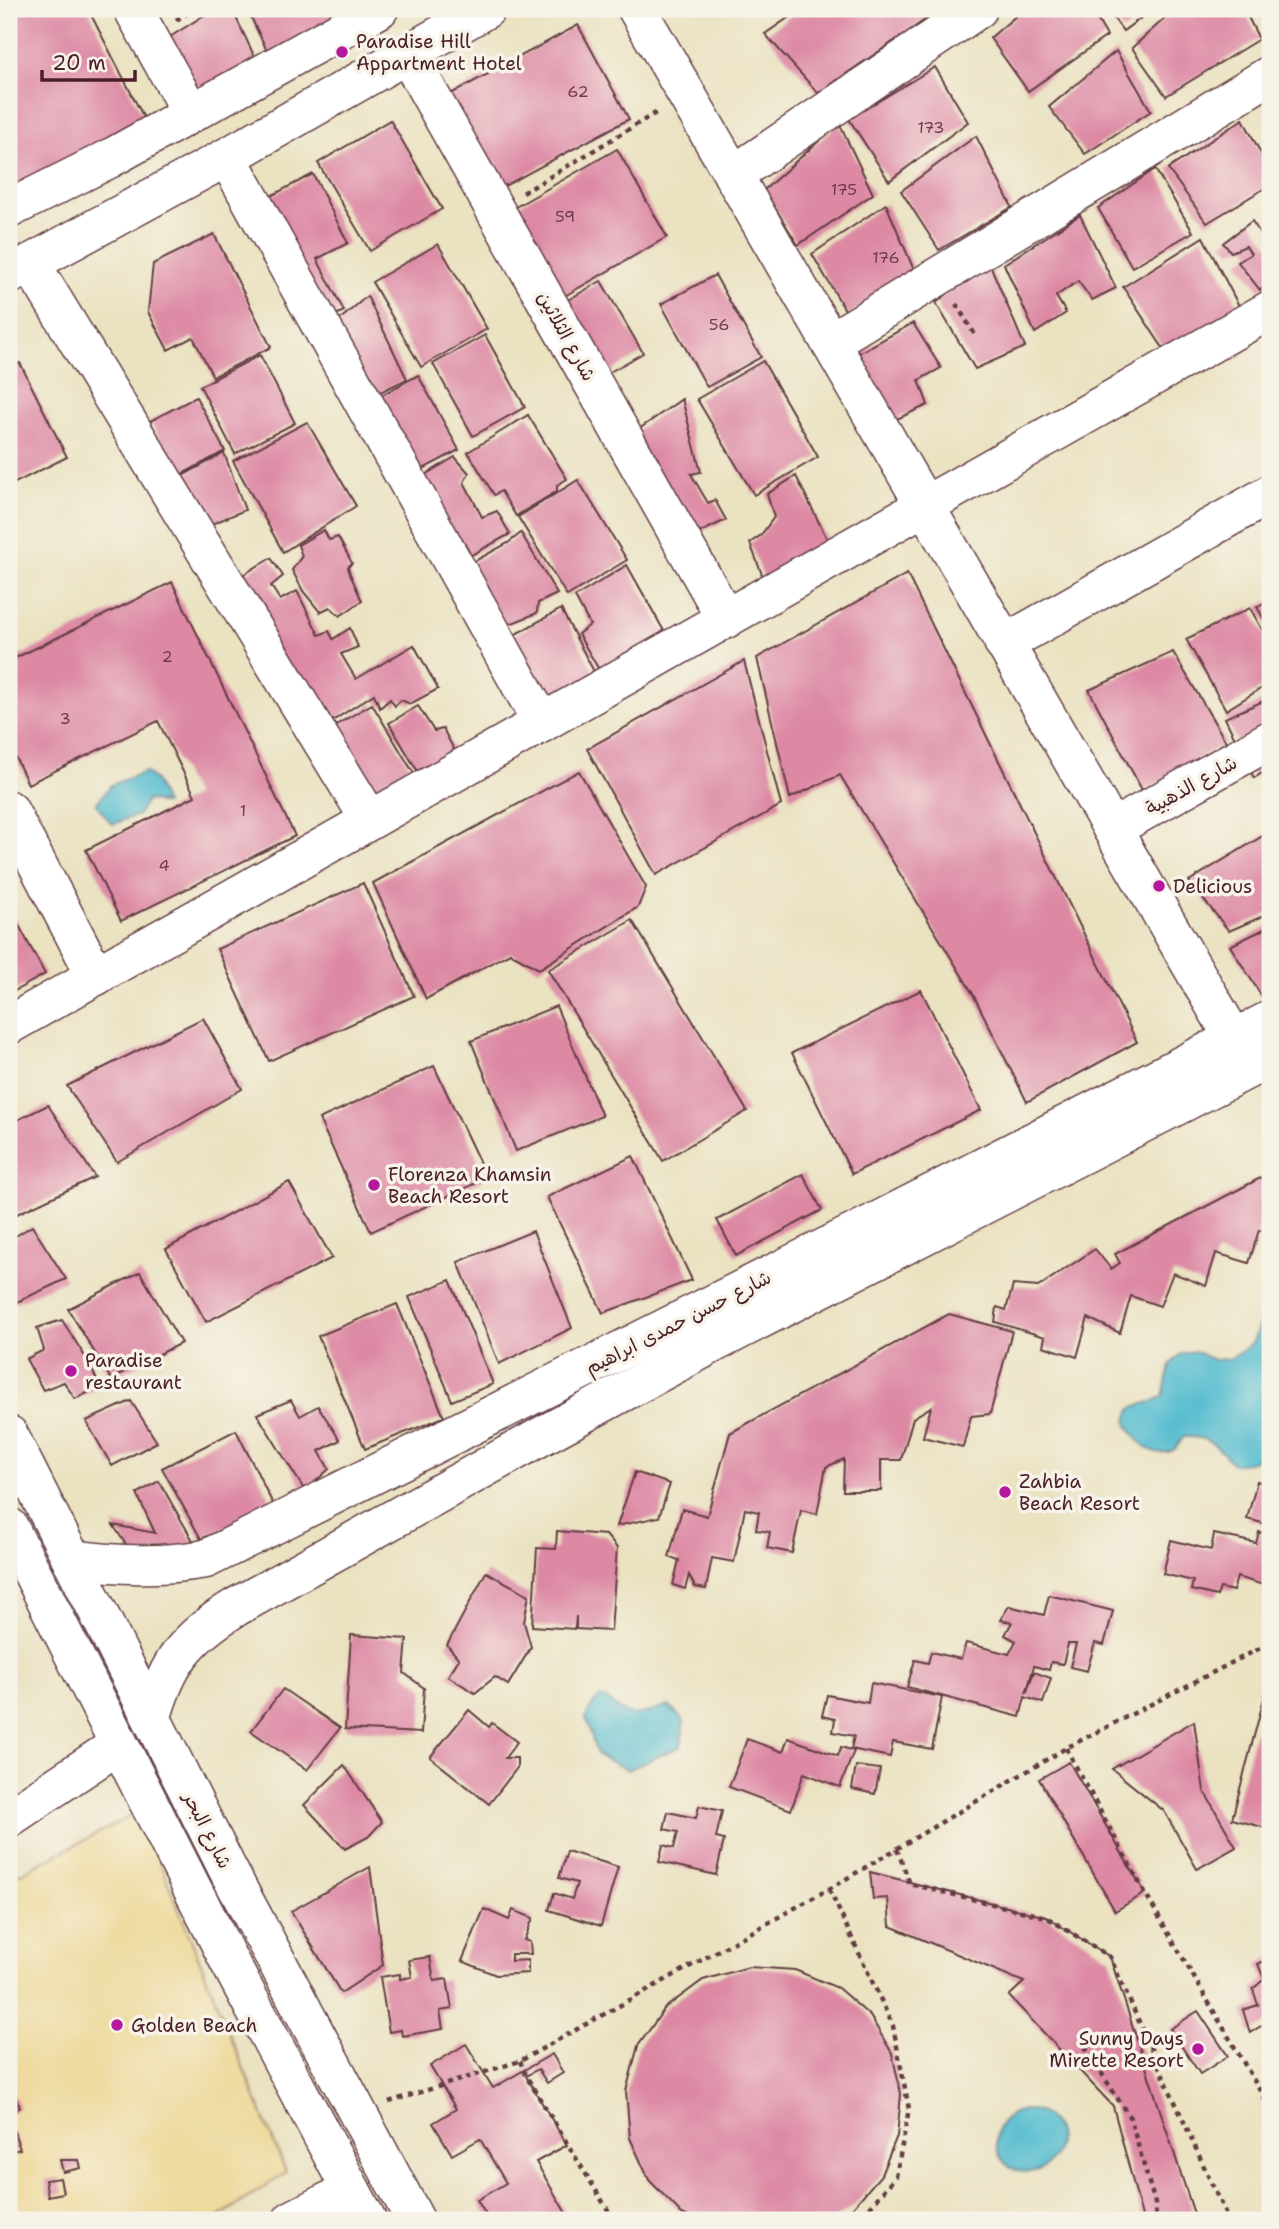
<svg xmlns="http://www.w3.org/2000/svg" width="1279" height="2229" font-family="'Shantell Sans','Playpen Sans Arabic',sans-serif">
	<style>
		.sand { fill: #eeda9e; stroke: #9c7c64; stroke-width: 2 }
		.water { fill: #52bccf; stroke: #4e6e7d; stroke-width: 2 }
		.building { fill: #dd89a4 }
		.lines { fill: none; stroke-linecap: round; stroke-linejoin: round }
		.minor-casing { stroke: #623c42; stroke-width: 41 }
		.major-casing { stroke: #623c42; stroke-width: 41 }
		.path { stroke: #623c42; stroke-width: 4.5; stroke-dasharray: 5 5; stroke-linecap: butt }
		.minor { stroke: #fff; stroke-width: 38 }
		.major { stroke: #fff; stroke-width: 38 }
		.poi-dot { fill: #b5179e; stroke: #f7f3e8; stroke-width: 2.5 }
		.labels { text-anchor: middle; stroke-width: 7; stroke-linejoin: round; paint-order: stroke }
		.number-label { font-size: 16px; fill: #6f3a49 }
		.poi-label { font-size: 19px; fill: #4a1f2b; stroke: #f7f3e8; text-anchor: start }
		.street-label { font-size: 19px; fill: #4a1f2b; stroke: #f7f3e8 }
	</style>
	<rect width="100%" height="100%" fill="#f7f3e8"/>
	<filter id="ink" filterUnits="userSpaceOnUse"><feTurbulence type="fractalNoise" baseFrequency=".0143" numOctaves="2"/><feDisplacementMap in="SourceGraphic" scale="14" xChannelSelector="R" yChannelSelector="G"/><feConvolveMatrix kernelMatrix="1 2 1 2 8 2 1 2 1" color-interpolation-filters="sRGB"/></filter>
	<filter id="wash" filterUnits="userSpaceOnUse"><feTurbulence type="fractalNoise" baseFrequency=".00686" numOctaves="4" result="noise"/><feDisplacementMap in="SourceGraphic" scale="28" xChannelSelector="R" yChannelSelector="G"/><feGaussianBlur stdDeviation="1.57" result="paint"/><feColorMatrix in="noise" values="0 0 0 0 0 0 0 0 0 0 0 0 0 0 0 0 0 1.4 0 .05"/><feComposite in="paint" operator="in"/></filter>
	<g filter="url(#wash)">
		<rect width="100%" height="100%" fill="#eae2c1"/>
		<path class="sand" d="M139,1812L286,2172L215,2220H9V1879Z"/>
		<g class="water">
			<path d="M145,772L155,780L165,804L147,800L138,815L112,824L96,804L111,785Z"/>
			<path d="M1270,1304V1443C1264,1460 1249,1464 1232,1463C1216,1445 1210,1436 1184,1437C1179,1441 1179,1447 1173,1450C1152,1460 1136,1440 1127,1424C1129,1397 1146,1409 1163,1396L1170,1365L1181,1354L1194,1351L1214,1360L1229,1359L1242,1351L1253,1342L1262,1316Z"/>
			<path d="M599,1698L607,1699C627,1723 643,1714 669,1706L684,1721L681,1746L628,1770L597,1755L586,1717L592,1705Z"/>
			<circle cx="1027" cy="2141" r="31"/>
		</g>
		<g id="blocks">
			<g class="building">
				<path d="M9,9H88L145,120L9,189Z"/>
				<path d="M214,9H232L259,66L193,105L159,44Z"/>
				<path d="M247,9H359L272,61Z"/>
				<path d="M801,9H941L818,93L765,34Z"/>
				<path d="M1024,9H1091L1107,36L1028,91L990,38Z"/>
				<path d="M1107,9H1153L1123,31Z"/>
				<path d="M1175,9H1244L1259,39L1166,96L1132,48Z"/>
				<path d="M578,25L629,119L497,190L447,96Z"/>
				<path d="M1116,51L1151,111L1085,154L1049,107Z"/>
				<path d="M935,67L968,122L889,181L849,119Z"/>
				<path d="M1243,119L1270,171V185L1207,223L1168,169Z"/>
				<path d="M390,120L442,209L370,251L318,163Z"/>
				<path d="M839,123L873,194L798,245L764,190Z"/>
				<path d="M976,136L1012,207L939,250L901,191Z"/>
				<path d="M617,149L667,237L556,301L505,213Z"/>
				<path d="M1155,169L1193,232L1132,267L1098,208Z"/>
				<path d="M313,174L348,243L317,259L344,311L324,321L263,200Z"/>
				<path d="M886,204L914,270L848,315L812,254Z"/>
				<path d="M1080,215L1116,288L1092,300L1078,281L1056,296L1066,313L1035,333L1004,264Z"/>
				<path d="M1252,221L1270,248V285L1260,290L1238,262L1251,254L1246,246L1231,252L1223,243Z"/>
				<path d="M214,234L271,347L213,377L193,337L168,350L148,312L153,264Z"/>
				<path d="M1203,237L1241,310L1163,348L1123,287Z"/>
				<path d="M438,244L487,329L421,367L372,282Z"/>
				<path d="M988,260L1025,347L975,369L936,303Z"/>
				<path d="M715,275L761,357L707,387L661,304Z"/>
				<path d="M601,281L643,353L596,380L554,308Z"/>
				<path d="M367,296L407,379L366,399L330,328Z"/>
				<path d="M913,323L941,368L919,380L928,405L888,423L842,362Z"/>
				<path d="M485,335L525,407L473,436L433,364Z"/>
				<path d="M260,355L295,423L235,454L200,386Z"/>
				<path d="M763,361L818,457L754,495L697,399Z"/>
				<path d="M20,363L67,457L9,486V368Z"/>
				<path d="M418,375L459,450L410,476L369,402Z"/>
				<path d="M196,397L225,451L179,476L150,421Z"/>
				<path d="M682,399L701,472L691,474L708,503L715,500L726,520L686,539L632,434Z"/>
				<path d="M528,415L567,479L557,485V491L516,516L501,491L494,495L468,452Z"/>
				<path d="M307,422L356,506L283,552L233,461Z"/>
				<path d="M224,453L245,510L200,529L182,476Z"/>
				<path d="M455,457L469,473L464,482L482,517L497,511L510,534L457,563L413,482Z"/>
				<path d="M796,476L833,551L768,590L750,543L761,535L774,517L767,494Z"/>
				<path d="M578,480L627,560L567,596L518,517Z"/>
				<path d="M324,530L329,540L338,537L352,563L348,567L350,574L362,601L340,616L330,607L320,612L303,591L292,570L302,556L298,545Z"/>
				<path d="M521,533L557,594L538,603L537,613L495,630L462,568L508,543Z"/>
				<path d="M271,558L283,576L271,586L280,600L297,591L319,635L329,631L333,639L350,628L358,647L341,654L356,679L414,645L438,689L410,704L401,700L395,706L390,699L380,708L374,694L320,729L231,582Z"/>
				<path d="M627,565L669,640L604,678L578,634L590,625L575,597Z"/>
				<path d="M907,574L1137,1042L1027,1102L973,994L840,775L790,798L757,658Z"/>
				<path d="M172,582L295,836L121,921L86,850L195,796L158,721L28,784L9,744V661Z"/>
				<path d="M1270,601V630L1257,607Z"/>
				<path d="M1250,608L1270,643V683L1226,710L1186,639Z"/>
				<path d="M561,609L600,683L543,716L503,641Z"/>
				<path d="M1173,652L1226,742L1143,792L1089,690Z"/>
				<path d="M744,661L781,805L656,875L587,749Z"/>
				<path d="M1270,698V768L1254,778L1225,718Z"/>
				<path d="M372,704L419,782L371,811L324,732Z"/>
				<path d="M418,706L434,731L443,729L456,753L424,782L389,723Z"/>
				<path d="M579,771L646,887L638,907L539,969L510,953L426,999L373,883Z"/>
				<path d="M1266,834L1270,842V913L1229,931L1189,881Z"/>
				<path d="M363,883L414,996L269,1061L217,949Z"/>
				<path d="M9,907L45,974L9,994Z"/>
				<path d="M632,920L747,1111L663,1161L548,970Z"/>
				<path d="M1270,926V1001L1266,1003L1230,946Z"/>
				<path d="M921,990L981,1110L852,1174L792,1053Z"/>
				<path d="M556,1006L602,1116L516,1151L471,1041Z"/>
				<path d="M203,1018L242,1089L117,1162L67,1086Z"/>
				<path d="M434,1066L487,1178L371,1232L319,1119Z"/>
				<path d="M48,1105L95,1177L15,1215L9,1204V1124Z"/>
				<path d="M633,1156L692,1280L603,1313L547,1197Z"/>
				<path d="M1270,1173V1234L1259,1230L1249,1263L1216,1253L1206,1286L1173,1273L1160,1306L1131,1296L1120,1333L1088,1318L1077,1357L1043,1346L1045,1337L995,1322L997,1307L1006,1310L1013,1285L1038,1287L1095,1249L1111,1269L1120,1263L1115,1254Z"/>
				<path d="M803,1174L822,1210L736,1256L717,1220Z"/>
				<path d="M289,1182L332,1258L206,1322L166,1249Z"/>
				<path d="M32,1226L66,1279L15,1303L9,1290V1240Z"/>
				<path d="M533,1231L572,1328L499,1364L458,1262Z"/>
				<path d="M140,1272L181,1343L111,1379L68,1309Z"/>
				<path d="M450,1280L493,1384L452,1401L409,1297Z"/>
				<path d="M397,1304L444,1417L365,1449L318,1336Z"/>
				<path d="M949,1314L1012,1331L990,1414L971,1416L963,1447L923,1437L931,1407L913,1418L901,1460H881V1491H843L844,1459L826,1467L817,1514L801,1510L792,1553L767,1548L770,1532L756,1530L759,1512L745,1509L734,1562L712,1558L706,1589L695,1587L689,1575L685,1589L673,1585L679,1560L669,1557L682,1509L707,1516L730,1433Z"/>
				<path d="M62,1320L89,1363L100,1387L75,1399L64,1382L43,1390L26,1359L44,1350L37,1328Z"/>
				<path d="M291,1400L300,1416L318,1406L340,1440L319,1451L329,1469L305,1491L257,1414Z"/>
				<path d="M131,1401L157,1442L112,1466L86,1421Z"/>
				<path d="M236,1430L274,1506L201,1539L162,1468Z"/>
				<path d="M635,1472L670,1484L659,1517L617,1526Z"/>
				<path d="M159,1481L196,1546L133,1555L113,1525L155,1533L137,1494Z"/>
				<path d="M1257,1481L1270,1485V1525L1247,1519Z"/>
				<path d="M557,1531L606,1535L617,1548L611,1631L576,1629V1616L575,1629L532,1626L537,1548L556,1549Z"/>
				<path d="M1259,1532L1270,1535V1587L1237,1577L1233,1591L1220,1588L1217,1596L1191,1590L1193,1581L1163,1574L1171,1540L1211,1550L1214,1534L1256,1543Z"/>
				<path d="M486,1572L529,1595L524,1622L531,1647L508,1685L495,1677L475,1693L448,1676L459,1659L447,1645Z"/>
				<path d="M1049,1595L1113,1611L1104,1645L1095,1643L1087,1671L1070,1667L1076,1644H1068L1063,1664L1051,1662L1049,1670L1034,1666L1026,1694L1034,1672L1051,1678L1043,1703L1025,1697L1020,1717L907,1687L915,1660L928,1663L931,1652L961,1659L966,1643L1009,1654L1016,1641L1005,1635L1012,1622L1000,1620L1009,1606L1044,1615Z"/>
				<path d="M351,1635L407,1639L404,1673L424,1688L421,1733L345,1729Z"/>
				<path d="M871,1683L942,1697L932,1749L893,1742L890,1757L851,1749L854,1736L833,1732L835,1719L822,1716L827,1695L868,1703Z"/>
				<path d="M1267,1687L1270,1688V1829L1232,1819Z"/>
				<path d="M283,1689L340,1728L307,1770L251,1731Z"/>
				<path d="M469,1710L489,1727L492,1723L517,1742L505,1758H517V1768L489,1804L430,1757Z"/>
				<path d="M1194,1721L1204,1791L1236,1847L1197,1869L1164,1811L1112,1769Z"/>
				<path d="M788,1738L838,1756L841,1747L854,1751L840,1787L804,1773L791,1810L729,1787L747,1739L783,1752Z"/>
				<path d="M1069,1762L1145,1893L1115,1911L1039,1779Z"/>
				<path d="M344,1765L382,1822L368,1837L345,1849L304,1805Z"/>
				<path d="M856,1766L880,1769L875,1794L852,1789Z"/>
				<path d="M699,1806L722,1811L716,1838L724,1840L716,1875L659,1862L663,1845L674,1848L678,1832L664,1829L668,1812L696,1818Z"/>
				<path d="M567,1851L618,1867L601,1926L549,1910L554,1893L572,1899L577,1883L559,1878Z"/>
				<path d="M370,1867L383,1965L341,1993L291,1911Z"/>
				<path d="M870,1872L1046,1917L1110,1957L1196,2220H1143L1113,2106L1009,1996L1024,1982L890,1926L888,1898L873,1899Z"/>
				<path d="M484,1909L509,1920L513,1910L533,1918L524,1940L530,1942L531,1954H511V1961L528,1960V1973L496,1975L462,1961Z"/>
				<path d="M430,1957L434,1981L447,1979L452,2009L440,2011L443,2029L402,2036L401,2030L389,2032L380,1977L400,1974V1979L412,1977L409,1960Z"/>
				<path d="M1270,1958V2020L1250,2033L1243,2010L1258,2005L1253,1989L1264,1979L1258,1964Z"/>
				<path d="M749,1967L795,1970L838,1988L870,2016L892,2053L901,2094L897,2136L881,2175L853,2207L832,2220H695L682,2214L649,2180L630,2138L626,2091L638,2046L665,2008L703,1980Z"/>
				<path d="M1198,2011L1228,2056L1200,2074L1170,2029Z"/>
				<path d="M466,2044L493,2088L552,2054L563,2073L547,2083L538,2069L526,2076L567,2145L536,2162L570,2220H489L477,2200L506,2183L480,2139L452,2155L433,2123L456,2109L430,2066Z"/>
				<path d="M9,2084L20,2107L9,2115Z"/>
				<path d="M14,2132L20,2149L10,2152L9,2133Z"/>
				<path d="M60,2160H79L81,2168L63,2172Z"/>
				<path d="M60,2178L63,2193L48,2196L45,2180Z"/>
			</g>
		</g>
	</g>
	<g filter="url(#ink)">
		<use href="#blocks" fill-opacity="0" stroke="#623c42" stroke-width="2"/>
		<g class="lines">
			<g class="minor-casing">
				<g id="minor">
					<path d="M133,9L191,113"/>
					<path d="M637,9L1234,1039"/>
					<path d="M407,54L726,619"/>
					<path d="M227,157L542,723"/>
					<path d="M733,175L978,9"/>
					<path d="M9,209L109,159L379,9"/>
					<path d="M31,264L370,820"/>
					<path d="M9,275L227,157L486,9"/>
					<path d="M830,342L1270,75"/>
					<path d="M1004,644L1270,494"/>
					<path d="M9,810L96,976"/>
					<path d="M1112,829L1270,740"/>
					<path d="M9,1025L1270,310"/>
					<path d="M9,1818L118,1745"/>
					<path d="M292,2220L351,2190"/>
				</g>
			</g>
			<g class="major-casing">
				<g id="major">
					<path d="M9,1435L229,1872L415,2220"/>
					<path d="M9,1527L230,1963L367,2220"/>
					<path d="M71,1559C119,1565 158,1567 206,1559L868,1226L1270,1020"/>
					<path d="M152,1717C167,1662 187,1637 236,1607L549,1432L716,1342L1270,1058"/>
				</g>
			</g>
			<g class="path">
				<path d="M176,20L195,9"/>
				<path d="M523,193L659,111"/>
				<path d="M956,304L977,338"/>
				<path d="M1066,1748L1145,1893L1270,2108"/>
				<path d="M897,1849L910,1884L1046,1917L1110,1957L1228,2220"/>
				<path d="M829,1889L893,2026L909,2109L896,2176L859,2220"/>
				<path d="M1085,2047L1130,2118L1155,2203L1156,2220"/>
				<path d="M520,2061L526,2076L614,2220"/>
				<path d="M389,2102L520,2061L829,1889L1066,1748L1270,1643"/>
			</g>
			<use href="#minor" class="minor"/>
			<use href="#major" class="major"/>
		</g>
	</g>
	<g class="poi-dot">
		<circle cx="342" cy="52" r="7"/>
		<circle cx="1159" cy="886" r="7"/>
		<circle cx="374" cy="1185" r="7"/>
		<circle cx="71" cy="1371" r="7"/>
		<circle cx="1005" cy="1492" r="7"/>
		<circle cx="117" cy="2025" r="7"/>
		<circle cx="1198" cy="2049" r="7"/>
	</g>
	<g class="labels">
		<g class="number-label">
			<text x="578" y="97">62</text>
			<text x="931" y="133">173</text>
			<text x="844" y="195">175</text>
			<text x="565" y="222">59</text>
			<text x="886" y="263">176</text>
			<text x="719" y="330">56</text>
			<text x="167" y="662">2</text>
			<text x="65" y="724">3</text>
			<text x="243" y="816">1</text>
			<text x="164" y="871">4</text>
		</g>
		<g class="poi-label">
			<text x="356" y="48">Paradise Hill<tspan x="356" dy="22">Appartment Hotel</tspan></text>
			<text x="1173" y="893">Delicious</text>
			<text x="388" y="1181">Florenza Khamsin<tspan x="388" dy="22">Beach Resort</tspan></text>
			<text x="85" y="1367">Paradise<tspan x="85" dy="22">restaurant</tspan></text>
			<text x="1019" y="1488">Zahbia<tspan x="1019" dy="22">Beach Resort</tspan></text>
			<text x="131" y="2032">Golden Beach</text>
			<text x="1184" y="2045" text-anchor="end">Sunny Days<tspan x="1184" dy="22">Mirette Resort</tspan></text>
		</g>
		<g class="street-label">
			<text transform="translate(567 336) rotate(61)" y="7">شارع الثلاثين</text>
			<text transform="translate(1191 785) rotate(-29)" y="7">شارع الذهبية</text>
			<text transform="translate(678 1322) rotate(-27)" y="7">شارع حسن حمدى ابراهيم</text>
			<text transform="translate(208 1830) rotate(63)" y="7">شارع البحر</text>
		</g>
	</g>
	<rect width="1279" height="2229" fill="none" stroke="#f7f3e8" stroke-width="35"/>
	<path d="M42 70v10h93v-10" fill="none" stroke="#4a1f2b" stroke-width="3.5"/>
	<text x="52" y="70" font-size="21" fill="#4a1f2b" stroke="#f7f3e8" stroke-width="5" paint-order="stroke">20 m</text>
</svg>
